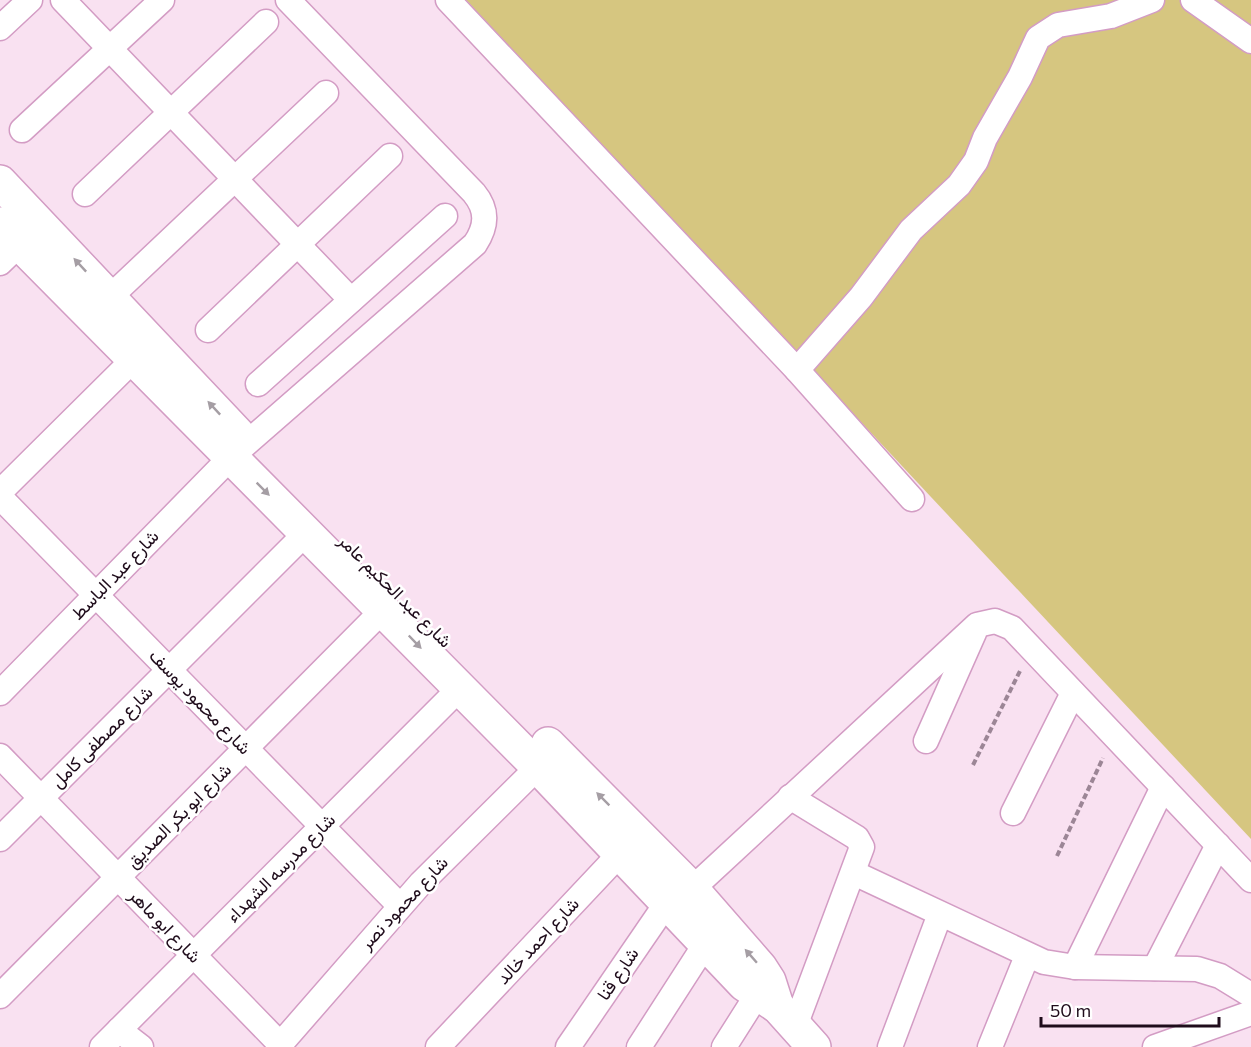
<svg xmlns="http://www.w3.org/2000/svg" width="1251" height="1047" font-family="Commissioner,Vazirmatn,sans-serif">
	<style>
		.green { fill: #d6c680 }
		.lines { fill: none; stroke-linecap: round; stroke-linejoin: round }
		.street-casing { stroke: #d39cc4; stroke-width: 27 }
		.secondary-casing { stroke: #d39cc4; stroke-width: 36 }
		.path { stroke: #9c8696; stroke-width: 4; stroke-dasharray: 6 3; stroke-linecap: butt }
		.street { stroke: #fff; stroke-width: 24 }
		.secondary { stroke: #fff; stroke-width: 33 }
		.oneway { fill: #a59ea4 }
		.labels { text-anchor: middle; stroke-width: 5; stroke-linejoin: round; paint-order: stroke }
		.street-label { font-size: 18px; fill: #1f0c1b; stroke: #fff }
	</style>
	<rect width="100%" height="100%" fill="#f9e1f1"/>
	<path class="green" d="M466,0H1251V839Z"/>
	<g class="lines">
		<g class="street-casing">
			<g id="street">
				<path d="M63,0L351,300"/>
				<path d="M448,0L797,370L912,499"/>
				<path d="M1193,0L1251,41"/>
				<path d="M0,28L30,0"/>
				<path d="M22,130L162,0"/>
				<path d="M85,194L266,22"/>
				<path d="M0,263L31,233"/>
				<path d="M110,297L326,93"/>
				<path d="M208,330L390,156"/>
				<path d="M797,370L861,297L911,230L959,185L976,161L985,138L1020,77L1038,38L1058,25L1111,16L1152,0"/>
				<path d="M258,384L445,216"/>
				<path d="M0,492L134,359"/>
				<path d="M0,497L400,906"/>
				<path d="M0,693L231,457L475,244C487,226 488,210 474,193L288,0"/>
				<path d="M926,741L974,633"/>
				<path d="M0,756L280,1044"/>
				<path d="M790,797L857,838L862,847L795,1026"/>
				<path d="M1013,813L1073,693"/>
				<path d="M0,839L306,533"/>
				<path d="M854,873L1044,962L1075,967L1197,969L1220,976L1251,995"/>
				<path d="M692,889L977,625L995,621L1012,628L1251,880"/>
				<path d="M1075,967L1163,787"/>
				<path d="M1155,968L1218,845"/>
				<path d="M0,996L383,610"/>
				<path d="M119,1030L141,1047"/>
				<path d="M102,1047L460,688"/>
				<path d="M278,1047L421,883L538,767"/>
				<path d="M438,1047L630,843"/>
				<path d="M568,1047L668,901"/>
				<path d="M639,1047L706,943"/>
				<path d="M724,1047L757,995"/>
				<path d="M890,1047L940,914"/>
				<path d="M990,1047L1027,956"/>
				<path d="M1155,1047L1251,1013"/>
			</g>
		</g>
		<g class="secondary-casing">
			<g id="secondary">
				<path d="M0,182L238,434"/>
				<path d="M0,224L538,767L744,984L778,1007L814,1047"/>
				<path d="M548,744L692,889L760,967L769,981L777,1006"/>
			</g>
		</g>
		<g class="path">
			<path d="M973,765L1020,671"/>
			<path d="M1057,856L1103,758"/>
		</g>
		<use href="#street" class="street"/>
		<use href="#secondary" class="secondary"/>
	</g>
	<defs><path id="oneway-solid" d="M-6-.8H1V-3.2L6.5 0L1 3.2V.8H-6Z" transform="scale(1.5)"/></defs>
	<g class="oneway">
		<use href="#oneway-solid" transform="translate(80 265) rotate(-133)"/>
		<use href="#oneway-solid" transform="translate(214 408) rotate(-133)"/>
		<use href="#oneway-solid" transform="translate(263 489) rotate(45)"/>
		<use href="#oneway-solid" transform="translate(415 642) rotate(46)"/>
		<use href="#oneway-solid" transform="translate(603 799) rotate(-135)"/>
		<use href="#oneway-solid" transform="translate(751 956) rotate(-131)"/>
	</g>
	<g class="labels">
		<g class="street-label">
			<text transform="translate(115 575) rotate(-46)" y="6">شارع عبد الباسط</text>
			<text transform="translate(395 591) rotate(45)" y="6">شارع عبد الحكيم عامر</text>
			<text transform="translate(200 702) rotate(46)" y="6">شارع محمود يوسف</text>
			<text transform="translate(102 737) rotate(-45)" y="6">شارع مصطفى كامل</text>
			<text transform="translate(179 816) rotate(-45)" y="6">شارع ابو بكر الصديق</text>
			<text transform="translate(281 868) rotate(-45)" y="6">شارع مدرسه الشهداء</text>
			<text transform="translate(404 903) rotate(-47)" y="6">شارع محمود نصر</text>
			<text transform="translate(165 926) rotate(46)" y="6">شارع ابو ماهر</text>
			<text transform="translate(538 941) rotate(-47)" y="6">شارع احمد خالد</text>
			<text transform="translate(618 974) rotate(-56)" y="6">شارع قنا</text>
		</g>
	</g>
	<path d="M1041 1017v9h178v-9" fill="none" stroke="#1f0c1b" stroke-width="3"/>
	<text x="1050" y="1017" font-size="18" fill="#1f0c1b" stroke="#ffffff" stroke-width="4.5" paint-order="stroke">50 m</text>
</svg>
